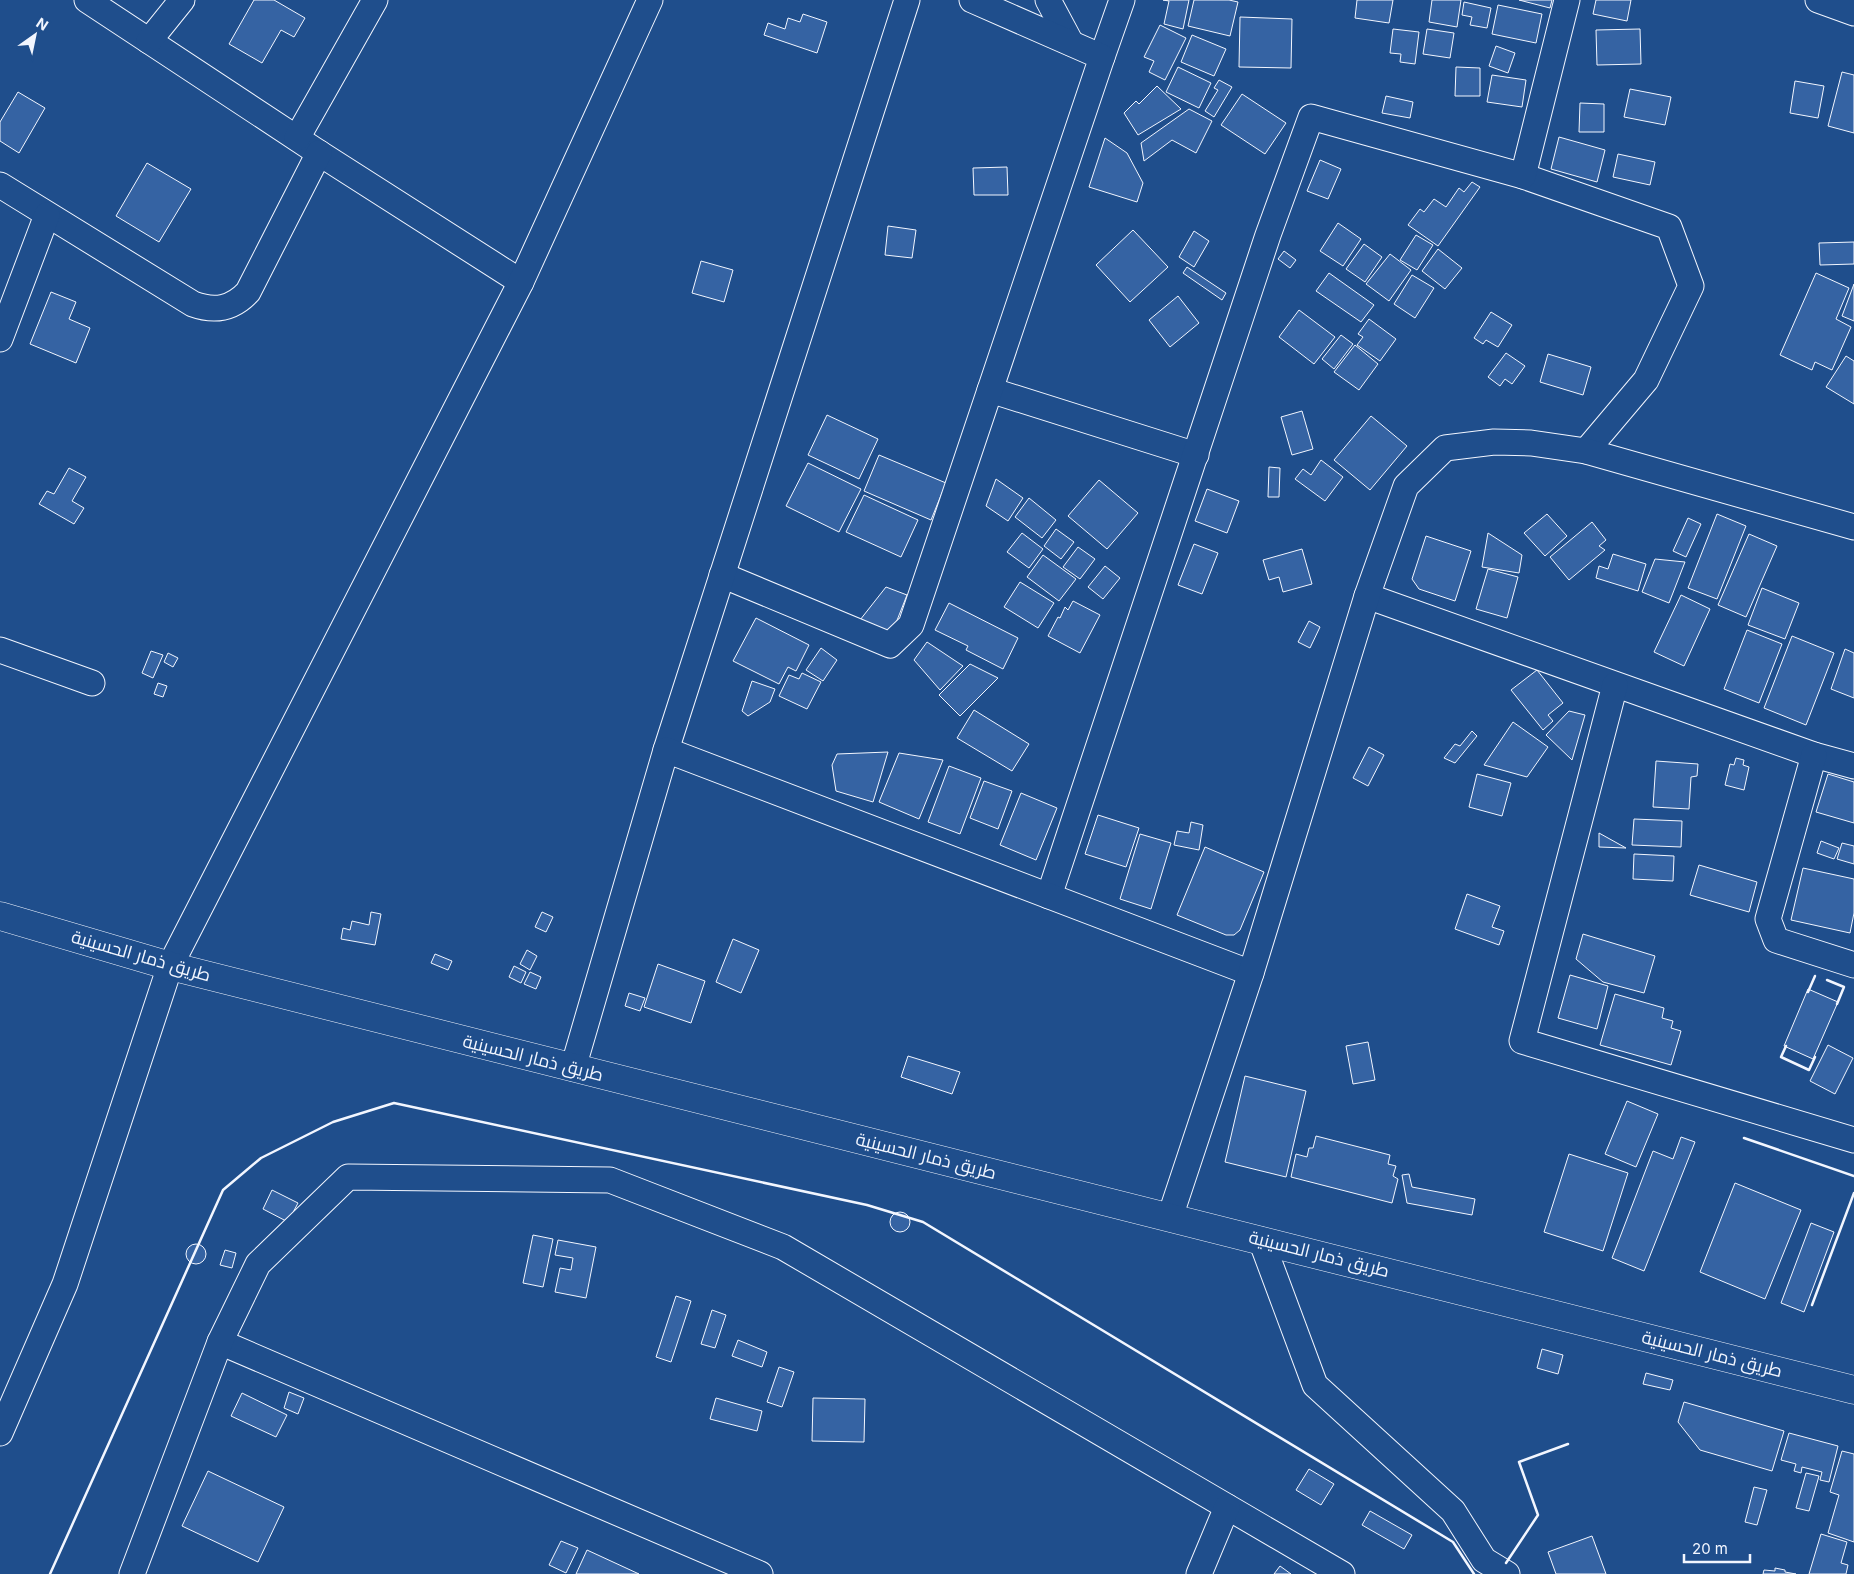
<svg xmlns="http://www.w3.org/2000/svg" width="1854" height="1574" font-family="Inter,Cairo,sans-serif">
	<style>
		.building { fill: #3563a3; stroke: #f2f6ff }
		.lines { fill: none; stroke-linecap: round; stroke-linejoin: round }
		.minor-casing { stroke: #f2f6ff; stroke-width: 27 }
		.major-casing { stroke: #f2f6ff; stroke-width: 29 }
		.minor { stroke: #1f4e8c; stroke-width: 25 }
		.major { stroke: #1f4e8c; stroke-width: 28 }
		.wall { stroke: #f2f6ff; stroke-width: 2.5 }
		.labels { text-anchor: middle; stroke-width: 4; stroke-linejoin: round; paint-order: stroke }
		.street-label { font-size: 18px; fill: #f2f6ff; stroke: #1f4e8c }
	</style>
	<rect width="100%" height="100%" fill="#1f4e8c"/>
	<g class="building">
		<path d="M254,0H274L305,18L294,37L281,30L262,63L229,44Z"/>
		<path d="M1163,0H1189L1183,29L1164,24L1169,1Z"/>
		<path d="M1194,0H1229L1238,2L1230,36L1188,26Z"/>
		<path d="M1357,0H1393L1389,23L1355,18Z"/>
		<path d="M1432,0H1461L1457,27L1429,22Z"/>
		<path d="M1519,0H1552L1550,8Z"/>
		<path d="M1596,0H1631L1627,21L1593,14Z"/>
		<path d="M1464,2L1491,8L1487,28L1470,25L1472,17L1462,15Z"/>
		<path d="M1498,5L1542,14L1536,43L1492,34Z"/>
		<path d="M803,14L827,22L817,53L764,35L768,23L785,29L788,18L800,22Z"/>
		<path d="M1240,17L1292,19L1291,68L1239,67Z"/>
		<path d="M1160,25L1186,38L1165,80L1149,72L1154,61L1144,57Z"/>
		<path d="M1393,29L1419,32L1415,64L1400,62L1401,54L1390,53Z"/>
		<path d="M1427,29L1454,33L1450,58L1423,54Z"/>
		<path d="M1640,29L1641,64L1597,65L1596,30Z"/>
		<path d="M1192,35L1226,49L1214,76L1181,62Z"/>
		<path d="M1496,46L1515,53L1508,73L1489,66Z"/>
		<path d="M1178,67L1211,83L1199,108L1166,92Z"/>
		<path d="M1456,67L1480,68V96H1455Z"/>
		<path d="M1842,72L1854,75V133L1828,126Z"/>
		<path d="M1492,75L1526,80L1522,107L1487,102Z"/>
		<path d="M1219,80L1232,87L1214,117L1205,111L1218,90L1214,88Z"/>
		<path d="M1795,81L1824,86L1818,118L1790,113Z"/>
		<path d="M1157,86L1181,109L1138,135L1124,113L1136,101L1139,104Z"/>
		<path d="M1630,89L1671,97L1665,125L1624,117Z"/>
		<path d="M18,92L45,108L19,153L0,141V122Z"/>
		<path d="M1242,94L1286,123L1265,154L1221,125Z"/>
		<path d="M1386,96L1413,102L1410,118L1382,113Z"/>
		<path d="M1580,103L1604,104V132H1579Z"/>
		<path d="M1189,109L1212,121L1196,153L1172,140L1144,161L1141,143Z"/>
		<path d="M1559,137L1605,150L1597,182L1551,169Z"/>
		<path d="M1105,138L1127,153L1143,183L1137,202L1089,187Z"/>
		<path d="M1618,154L1655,162L1650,185L1613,177Z"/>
		<path d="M1320,160L1341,169L1328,199L1307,191Z"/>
		<path d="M147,163L191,189L159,242L116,216Z"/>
		<path d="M1007,167L1008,195H974L973,168Z"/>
		<path d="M1472,182L1480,187L1438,246L1408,225L1420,209L1424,212L1434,199L1446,207L1459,188L1464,192Z"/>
		<path d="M1338,223L1361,239L1343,266L1320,251Z"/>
		<path d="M888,226L916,230L912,258L885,255Z"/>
		<path d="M1133,230L1168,267L1130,302L1096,265Z"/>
		<path d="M1194,231L1209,241L1194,267L1179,257Z"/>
		<path d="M1416,235L1433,245L1417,270L1400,260Z"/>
		<path d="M1854,242V264L1820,265L1819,243Z"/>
		<path d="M1364,244L1382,257L1365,282L1346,269Z"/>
		<path d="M1438,249L1462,268L1445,289L1422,271Z"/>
		<path d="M1284,251L1296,260L1290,268L1278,259Z"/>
		<path d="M1390,254L1411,270L1389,301L1366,284Z"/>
		<path d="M701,261L733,270L724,302L692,293Z"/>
		<path d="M1187,267L1226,293L1222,300L1183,273Z"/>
		<path d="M1329,273L1374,305L1361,322L1316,291Z"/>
		<path d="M1816,273L1849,288L1836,319L1851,327L1832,370L1815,362L1812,370L1780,355Z"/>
		<path d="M1412,275L1434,288L1415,318L1394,304Z"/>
		<path d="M1854,284V321L1842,316Z"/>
		<path d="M51,292L76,302L69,319L90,328L76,363L30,344Z"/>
		<path d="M1178,296L1199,323L1170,347L1149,320Z"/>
		<path d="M1299,310L1335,337L1314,364L1279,337Z"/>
		<path d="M1491,312L1512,325L1498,347L1486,340L1483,344L1474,338Z"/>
		<path d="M1369,319L1396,339L1380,361L1357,345L1363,337L1358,334Z"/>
		<path d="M1341,335L1353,344L1334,369L1322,359Z"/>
		<path d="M1355,345L1378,364L1359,390L1334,372Z"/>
		<path d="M1506,353L1525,366L1512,384L1505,379L1500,386L1488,377Z"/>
		<path d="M1548,354L1591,367L1583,395L1540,382Z"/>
		<path d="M1846,356L1854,361V404L1826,387Z"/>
		<path d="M1302,411L1313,449L1292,455L1281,417Z"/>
		<path d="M827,415L878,439L859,479L808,455Z"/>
		<path d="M1371,416L1407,446L1370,490L1334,460Z"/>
		<path d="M879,455L946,483L931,520L864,491Z"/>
		<path d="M1321,460L1343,477L1325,501L1295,479L1303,469L1311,475Z"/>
		<path d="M808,463L861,489L839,532L786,506Z"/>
		<path d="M1269,467L1280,468L1279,497H1268Z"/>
		<path d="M69,468L86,477L72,501L84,508L74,524L39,504L47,491L54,494Z"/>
		<path d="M996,479L1023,498L1008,521L986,506Z"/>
		<path d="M1099,480L1138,513L1107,549L1068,516Z"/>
		<path d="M1207,489L1239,501L1227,533L1195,521Z"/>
		<path d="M864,495L918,520L901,557L846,532Z"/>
		<path d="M1029,498L1056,520L1042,538L1015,517Z"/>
		<path d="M1547,514L1567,536L1545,556L1524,533Z"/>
		<path d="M1717,514L1746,526L1717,599L1688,588Z"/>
		<path d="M1688,518L1701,524L1686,557L1673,551Z"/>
		<path d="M1592,522L1606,540L1599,546L1605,550L1569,580L1550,557Z"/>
		<path d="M1056,529L1074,542L1061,559L1044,546Z"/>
		<path d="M1022,533L1043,549L1029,568L1007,552Z"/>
		<path d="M1488,533L1522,555L1519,573L1482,567Z"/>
		<path d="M1749,534L1777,546L1746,617L1718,605Z"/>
		<path d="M1426,536L1471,551L1455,601L1419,589L1412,579Z"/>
		<path d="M1194,544L1218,553L1202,594L1178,585Z"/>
		<path d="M1078,547L1095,559L1080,579L1063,567Z"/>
		<path d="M1302,549L1312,584L1283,592L1279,577L1269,580L1263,560Z"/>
		<path d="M1613,554L1646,564L1638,591L1596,578L1599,566L1608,569Z"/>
		<path d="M1043,555L1076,579L1059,601L1027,577Z"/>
		<path d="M1655,559L1685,562L1669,603L1642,592Z"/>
		<path d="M1105,566L1120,578L1103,599L1088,587Z"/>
		<path d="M1488,569L1518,577L1507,618L1476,609Z"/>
		<path d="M1020,582L1054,603L1038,628L1004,607Z"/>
		<path d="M886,587L907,595L892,633L860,620Z"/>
		<path d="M1762,588L1799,603L1785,639L1748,625Z"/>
		<path d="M1681,595L1710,609L1684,666L1654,652Z"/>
		<path d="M1073,601L1100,615L1080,653L1048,636L1058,617L1060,618L1065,607L1068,610Z"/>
		<path d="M949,603L1018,638L1003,669L966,650L968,646L935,630Z"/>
		<path d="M756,618L809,645L796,671L788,667L779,684L733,661Z"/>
		<path d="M1309,621L1320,627L1310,648L1298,642Z"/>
		<path d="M1747,630L1782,644L1759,703L1724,689Z"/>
		<path d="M1792,636L1834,653L1806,725L1764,708Z"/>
		<path d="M927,642L963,666L940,690L914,660Z"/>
		<path d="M821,648L837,660L823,681L806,670Z"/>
		<path d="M1845,649L1854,653V698L1831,689Z"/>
		<path d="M151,651L163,655L153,678L142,673Z"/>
		<path d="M168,653L178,658L173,667L164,662Z"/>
		<path d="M970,664L998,678L960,716L939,695Z"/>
		<path d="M1537,670L1563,703L1548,715L1553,721L1543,730L1511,690Z"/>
		<path d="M802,673L821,682L807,709L779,696L789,675L799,679Z"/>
		<path d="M752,681L775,689L770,702L748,716L742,711Z"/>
		<path d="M158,683L167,686L163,697L154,694Z"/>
		<path d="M974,710L1029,744L1012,771L957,738Z"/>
		<path d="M1569,711L1585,715L1572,760L1546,735Z"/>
		<path d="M1513,722L1548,747L1527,777L1484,765Z"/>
		<path d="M1472,731L1477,736L1455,763L1444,758L1455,744L1460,746Z"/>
		<path d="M1369,747L1384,755L1368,786L1353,778Z"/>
		<path d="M888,752L873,802L836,791L832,765L837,754Z"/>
		<path d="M899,753L943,760L919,819L879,802Z"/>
		<path d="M1736,758L1744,760L1743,765L1749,767L1744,790L1725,785L1730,764L1734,765Z"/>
		<path d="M1656,761L1698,764L1697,776L1691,777L1689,809L1653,807Z"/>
		<path d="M949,766L981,778L960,834L928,822Z"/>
		<path d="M1477,774L1511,783L1502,816L1469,807Z"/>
		<path d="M1828,774L1854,782V823L1816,812Z"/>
		<path d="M984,781L1012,791L998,829L970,818Z"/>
		<path d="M1021,793L1057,808L1036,860L1000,845Z"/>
		<path d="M1098,815L1139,828L1126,867L1085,854Z"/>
		<path d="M1634,819L1682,821L1681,847L1632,845Z"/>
		<path d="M1191,822L1203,825L1199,850L1174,845L1177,831L1189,833Z"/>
		<path d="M1599,833L1626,848L1599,847Z"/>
		<path d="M1140,834L1171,843L1151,909L1120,899Z"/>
		<path d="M1821,841L1839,848L1834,859L1817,853Z"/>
		<path d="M1842,843L1854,846V864L1837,859Z"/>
		<path d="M1205,847L1264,872L1240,930L1234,935H1226L1177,915Z"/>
		<path d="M1634,854L1674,856L1673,881L1633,879Z"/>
		<path d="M1699,865L1757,882L1749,912L1690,895Z"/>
		<path d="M1803,868L1854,879V913L1850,933L1791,920Z"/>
		<path d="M1467,894L1500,906L1492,927L1504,931L1499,945L1455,929Z"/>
		<path d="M371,912L381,914L375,945L341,939L343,928L350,930L352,921L369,925Z"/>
		<path d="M542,912L553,917L546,932L535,927Z"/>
		<path d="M1583,934L1655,956L1644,993L1603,982L1576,959Z"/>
		<path d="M733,939L759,950L741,993L716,982Z"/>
		<path d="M527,950L537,956L530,970L520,964Z"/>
		<path d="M435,954L452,961L448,970L431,963Z"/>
		<path d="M658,964L705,981L691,1023L644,1007Z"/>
		<path d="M514,966L526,972L521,983L509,977Z"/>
		<path d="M530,972L541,977L536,989L524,984Z"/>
		<path d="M1570,975L1608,986L1597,1029L1558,1018Z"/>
		<path d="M1808,989L1838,1002L1813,1059L1784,1046Z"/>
		<path d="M629,993L645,998L640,1011L625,1006Z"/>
		<path d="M1615,994L1664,1008L1662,1018L1673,1021L1671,1028L1681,1031L1671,1065L1600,1045Z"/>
		<path d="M1368,1042L1375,1080L1353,1084L1346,1046Z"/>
		<path d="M1828,1045L1853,1058L1835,1094L1810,1081Z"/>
		<path d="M908,1056L960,1072L952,1094L901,1077Z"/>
		<path d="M1245,1076L1306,1091L1286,1177L1225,1162Z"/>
		<path d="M1627,1101L1658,1114L1636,1167L1605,1154Z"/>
		<path d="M1316,1136L1390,1155L1388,1164L1396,1166L1393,1176L1398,1179L1392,1203L1291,1177L1296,1154L1307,1157L1309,1148H1313Z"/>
		<path d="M1681,1137L1695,1142L1644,1271L1612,1258L1653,1151L1673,1159Z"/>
		<path d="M1569,1154L1628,1173L1603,1251L1544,1232Z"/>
		<path d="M1409,1174L1412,1187L1475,1199L1472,1215L1407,1203L1402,1175Z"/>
		<path d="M1735,1183L1801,1210L1765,1299L1700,1272Z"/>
		<path d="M272,1190L298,1203L288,1222L263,1209Z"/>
		<circle cx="900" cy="1222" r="10"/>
		<path d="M1811,1223L1834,1232L1804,1312L1781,1303Z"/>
		<path d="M533,1235L553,1239L543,1287L523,1283Z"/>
		<path d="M558,1240L596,1247L586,1298L555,1292L560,1268L571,1270L573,1258L555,1255Z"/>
		<circle cx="196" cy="1254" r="10"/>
		<path d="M225,1250L236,1253L232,1268L220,1265Z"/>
		<path d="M676,1296L691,1301L671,1362L656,1357Z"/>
		<path d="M712,1310L726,1315L715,1348L701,1344Z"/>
		<path d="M738,1340L767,1352L762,1367L732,1356Z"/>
		<path d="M1542,1349L1563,1355L1558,1374L1537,1368Z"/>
		<path d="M779,1367L794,1372L782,1407L767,1402Z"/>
		<path d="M1646,1373L1673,1380L1670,1390L1643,1384Z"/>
		<path d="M289,1392L304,1398L298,1414L284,1408Z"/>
		<path d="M242,1393L287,1415L276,1437L231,1416Z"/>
		<path d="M716,1398L762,1411L757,1431L710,1419Z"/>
		<path d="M813,1398L865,1399L864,1442L812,1441Z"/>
		<path d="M1684,1402L1784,1431L1772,1471L1700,1450L1678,1422Z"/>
		<path d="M1789,1433L1838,1446L1829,1482L1820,1480L1822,1472L1802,1467L1801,1473L1794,1471L1796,1464L1781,1460Z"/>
		<path d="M1842,1451L1854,1454V1542L1828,1533L1839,1495L1830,1492Z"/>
		<path d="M1309,1469L1334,1484L1321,1505L1296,1490Z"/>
		<path d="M208,1471L284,1507L258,1562L182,1526Z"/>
		<path d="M1806,1473L1819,1476L1809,1511L1796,1508Z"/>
		<path d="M1754,1487L1767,1490L1757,1525L1745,1522Z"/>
		<path d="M1370,1511L1412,1535L1404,1549L1362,1525Z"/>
		<path d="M1821,1534L1847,1542L1841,1563L1848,1565L1846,1574H1809Z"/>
		<path d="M1592,1536L1606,1574H1556L1548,1552Z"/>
		<path d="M561,1541L578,1548L566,1573L549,1565Z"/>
		<path d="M587,1550L639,1574H576Z"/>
		<path d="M1280,1566L1291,1574H1274Z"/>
		<path d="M1775,1568L1785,1570V1572L1796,1574H1763L1764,1570L1775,1571Z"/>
	</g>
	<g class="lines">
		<g class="minor-casing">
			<g id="minor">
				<path d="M87,0L319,153L521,282"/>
				<path d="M1048,0L1071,43"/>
				<path d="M1818,0L1854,13"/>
				<path d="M149,41L182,0"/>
				<path d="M1102,57L1122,0"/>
				<path d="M297,138L375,0"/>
				<path d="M1523,176L1669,227L1691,286L1646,380L1586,451"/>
				<path d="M0,185L193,304C215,312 232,309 248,292L319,153"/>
				<path d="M0,339L47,215"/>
				<path d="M990,390L1196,455"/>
				<path d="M722,575L890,645L911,625L1102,57L972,0"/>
				<path d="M1367,596L1814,755L1854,766"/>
				<path d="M0,650L92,683"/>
				<path d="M1615,685L1522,1041L1854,1140"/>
				<path d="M666,750L907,0"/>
				<path d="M1814,755L1768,919L1776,940L1854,965"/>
				<path d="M1049,896L1268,235L1311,117L1523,176L1567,0"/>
				<path d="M573,1068L666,750L1251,973"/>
				<path d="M1170,1217L1251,973L1367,596L1406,486L1445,448L1494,442L1531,443L1586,451L1854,527"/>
				<path d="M1261,1240L1315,1385L1453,1511L1484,1560L1507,1574"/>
				<path d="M220,1342L760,1574"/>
				<path d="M0,1433L65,1284L170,966L521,282L650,0"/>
				<path d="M132,1574L220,1342L258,1264L348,1177L610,1180L783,1247L1342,1574"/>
				<path d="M1199,1574L1227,1507"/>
			</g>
		</g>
		<g class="major-casing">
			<path id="major" d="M0,916L170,966L1854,1390"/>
		</g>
		<use href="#minor" class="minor"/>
		<use href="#major" class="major"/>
		<g class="wall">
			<path d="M1827,980L1844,987L1837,1004"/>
			<path d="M1808,992L1815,976"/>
			<path d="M1786,1046L1781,1057L1809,1070L1815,1057"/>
			<path d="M1744,1138L1854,1176"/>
			<path d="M1812,1305L1854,1193"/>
			<path d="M1506,1563L1538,1515L1519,1462L1568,1444"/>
			<path d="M50,1574L223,1190L261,1158L333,1122L394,1103L867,1205L923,1222L1453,1542L1474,1574"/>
		</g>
	</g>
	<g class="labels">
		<g class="street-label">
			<text transform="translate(141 956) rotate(16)" y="6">طريق ذمار الحسينية</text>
			<text transform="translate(533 1058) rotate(14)" y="6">طريق ذمار الحسينية</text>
			<text transform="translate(926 1156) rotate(14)" y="6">طريق ذمار الحسينية</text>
			<text transform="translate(1319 1254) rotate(14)" y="6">طريق ذمار الحسينية</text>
			<text transform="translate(1712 1354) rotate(14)" y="6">طريق ذمار الحسينية</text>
		</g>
	</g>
	<g transform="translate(35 35) rotate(33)" stroke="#1f4e8c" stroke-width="4" paint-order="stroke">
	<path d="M0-4L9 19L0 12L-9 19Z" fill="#f2f6ff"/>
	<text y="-8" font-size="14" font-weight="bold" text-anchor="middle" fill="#f2f6ff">N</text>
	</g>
	<path d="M1684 1554v8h66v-8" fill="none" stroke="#f2f6ff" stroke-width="2.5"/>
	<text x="1692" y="1554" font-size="15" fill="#f2f6ff" stroke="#1f4e8c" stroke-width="4" paint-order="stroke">20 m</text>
</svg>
